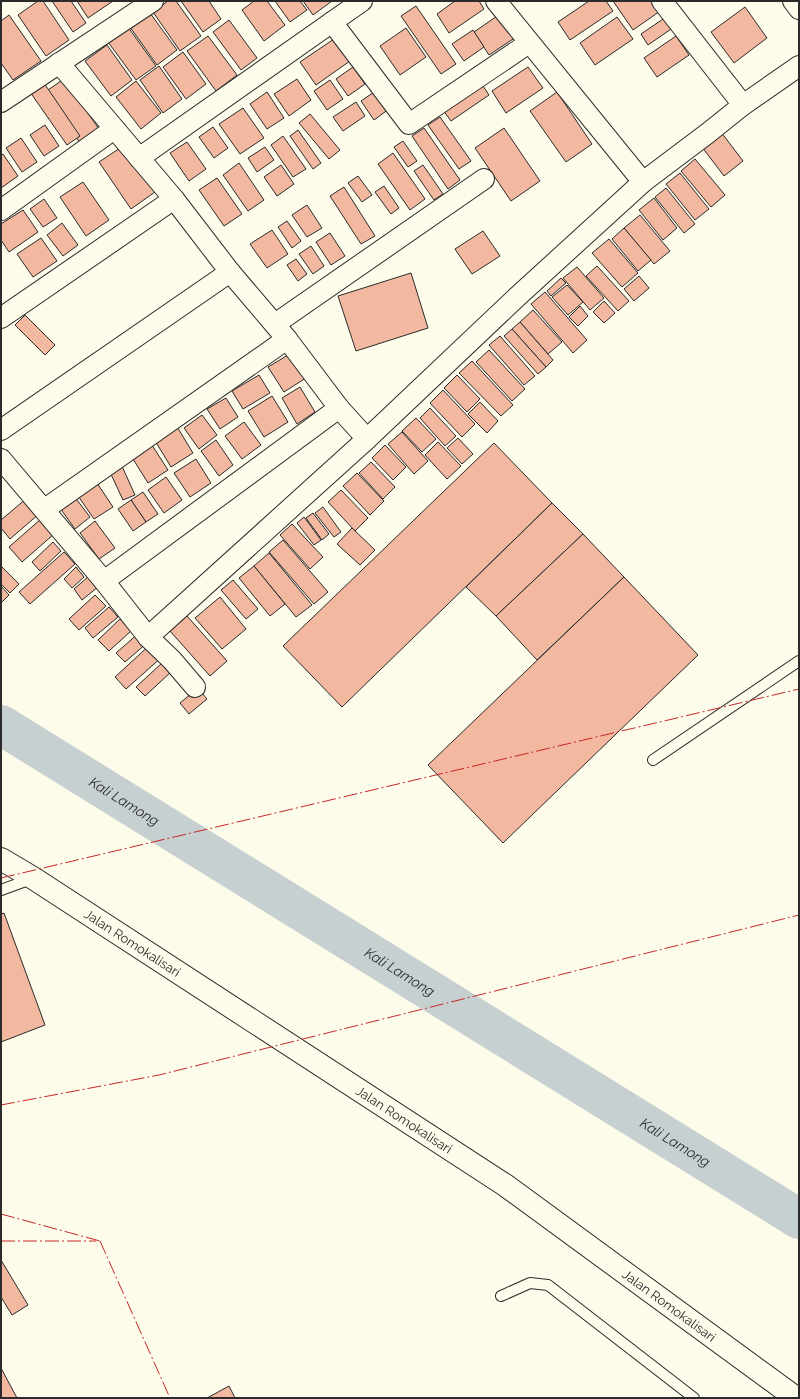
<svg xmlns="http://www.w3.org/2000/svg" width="800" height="1399" font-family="Raleway,sans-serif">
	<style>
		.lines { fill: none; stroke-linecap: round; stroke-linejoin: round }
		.river { stroke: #c7d0d0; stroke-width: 40 }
		.building { fill: #f2b8a0; stroke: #2b2b2b }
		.lane-casing { stroke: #2b2b2b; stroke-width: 12 }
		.street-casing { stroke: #2b2b2b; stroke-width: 22 }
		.secondary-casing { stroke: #2b2b2b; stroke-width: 24 }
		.lane { stroke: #fdfbea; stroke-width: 10 }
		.street { stroke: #fdfbea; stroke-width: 20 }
		.secondary { stroke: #fdfbea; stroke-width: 22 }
		.power { stroke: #c62828; stroke-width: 1; stroke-dasharray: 14 3 2 3; stroke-linecap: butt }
		.labels { text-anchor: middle; stroke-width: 3; stroke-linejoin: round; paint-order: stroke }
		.street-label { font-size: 13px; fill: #2b2b2b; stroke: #fdfbea }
		.water-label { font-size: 14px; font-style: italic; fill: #2b2b2b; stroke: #fdfbea }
	</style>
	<rect width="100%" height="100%" fill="#fdfbea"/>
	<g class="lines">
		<path class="river" id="s1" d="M1,725L799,1219"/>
	</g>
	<g class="building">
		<path d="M38,1H43L69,40L46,56L18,15Z"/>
		<path d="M52,1H71L86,23L73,32Z"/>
		<path d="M77,1H113L88,18Z"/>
		<path d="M168,1H176L201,36L180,51L153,12Z"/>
		<path d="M181,1H209L221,19L203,32Z"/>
		<path d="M254,1H267L285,25L264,41L242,10Z"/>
		<path d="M275,1H300L307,10L290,22Z"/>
		<path d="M303,1H332L313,15Z"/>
		<path d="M455,1H479L484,9L449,33L437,14Z"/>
		<path d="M589,1H606L613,11L570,40L558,22Z"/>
		<path d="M613,1H657L663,9L633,30Z"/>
		<path d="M416,6L456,64L441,74L401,16Z"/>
		<path d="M745,7L767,38L734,63L711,32Z"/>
		<path d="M150,13L177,50L157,65L130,27Z"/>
		<path d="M500,14L516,37L489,55L474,32Z"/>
		<path d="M9,15L41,61L13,80L1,63V21Z"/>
		<path d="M617,17L633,39L595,65L580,43Z"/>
		<path d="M666,17L674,27L648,45L641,34Z"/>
		<path d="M229,20L257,58L241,70L213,32Z"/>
		<path d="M128,27L156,66L136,80L108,42Z"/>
		<path d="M406,28L426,57L400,75L380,46Z"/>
		<path d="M473,30L484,47L464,61L452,44Z"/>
		<path d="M208,36L237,75L216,91L187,51Z"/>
		<path d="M676,36L689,55L657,77L644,58Z"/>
		<path d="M334,39L350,61L316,85L300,62Z"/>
		<path d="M107,45L132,80L111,96L85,61Z"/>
		<path d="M183,52L206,84L186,99L163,67Z"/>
		<path d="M159,66L182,99L163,113L140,80Z"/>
		<path d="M353,67L365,84L348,96L336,79Z"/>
		<path d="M528,67L543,88L506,113L492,91Z"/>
		<path d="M64,79L99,129L80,143L45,92Z"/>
		<path d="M297,79L311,100L289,116L274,94Z"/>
		<path d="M330,80L343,99L327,110L314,91Z"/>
		<path d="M479,80L489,95L451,121L440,106Z"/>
		<path d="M136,81L161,113L141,129L116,97Z"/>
		<path d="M44,83L80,136L67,145L30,92Z"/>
		<path d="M380,88L393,106L374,120L361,101Z"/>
		<path d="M267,92L284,118L267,129L250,104Z"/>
		<path d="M557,92L592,144L566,162L530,111Z"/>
		<path d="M356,102L365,116L343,131L333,117Z"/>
		<path d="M243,108L264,138L240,154L219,124Z"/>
		<path d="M310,114L340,150L329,159L299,123Z"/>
		<path d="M440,117L471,161L459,169L428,125Z"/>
		<path d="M45,125L59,146L44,156L30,135Z"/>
		<path d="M213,127L228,148L214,158L199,137Z"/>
		<path d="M424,128L460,180L448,189L412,136Z"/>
		<path d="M504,128L540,181L511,201L475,148Z"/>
		<path d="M298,130L321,163L313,169L290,136Z"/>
		<path d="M721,132L743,161L724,176L702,147Z"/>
		<path d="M283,136L306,169L293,177L271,145Z"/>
		<path d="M21,138L37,162L22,172L6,148Z"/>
		<path d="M403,141L417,161L408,167L394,147Z"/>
		<path d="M187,142L206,169L189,181L170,153Z"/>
		<path d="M123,146L155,192L131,209L99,162Z"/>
		<path d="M265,147L274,160L257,172L248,158Z"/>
		<path d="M393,153L425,199L410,210L378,164Z"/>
		<path d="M3,154L18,176L1,188V156Z"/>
		<path d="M695,159L725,195L711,207L681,171Z"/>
		<path d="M239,163L264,200L248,211L223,175Z"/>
		<path d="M281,165L294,184L277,196L264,177Z"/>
		<path d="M423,165L443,194L434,200L414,171Z"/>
		<path d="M680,173L709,209L695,220L666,184Z"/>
		<path d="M358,176L372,195L362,202L348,183Z"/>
		<path d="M217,178L242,214L224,226L199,190Z"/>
		<path d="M83,182L109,220L86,236L60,197Z"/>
		<path d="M384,186L399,208L391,214L375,192Z"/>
		<path d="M344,187L375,236L361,244L330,196Z"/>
		<path d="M666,188L695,224L684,233L655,197Z"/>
		<path d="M654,198L677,228L663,240L639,210Z"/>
		<path d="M44,199L57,218L43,227L30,209Z"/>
		<path d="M307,205L322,228L307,237L292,215Z"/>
		<path d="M23,210L38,232L9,252L1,240V224Z"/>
		<path d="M640,215L670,251L654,264L624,228Z"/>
		<path d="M287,221L301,241L292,248L278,227Z"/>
		<path d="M62,223L78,245L63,256L47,235Z"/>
		<path d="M624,228L651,260L638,271L612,239Z"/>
		<path d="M272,230L288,254L267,268L250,244Z"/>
		<path d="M483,231L500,256L472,274L455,249Z"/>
		<path d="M330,233L345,256L331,265L316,242Z"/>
		<path d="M41,238L57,261L33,277L17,254Z"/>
		<path d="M609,239L638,273L622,287L592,253Z"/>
		<path d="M311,246L324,266L313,274L299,254Z"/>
		<path d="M296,259L307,274L298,281L287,265Z"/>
		<path d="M597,266L629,301L618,311L586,276Z"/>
		<path d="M577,267L604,298L590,310L563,278Z"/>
		<path d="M411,273L428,328L356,351L338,296Z"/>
		<path d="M639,276L649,288L634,301L624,289Z"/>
		<path d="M561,278L566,283L551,296L547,291Z"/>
		<path d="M567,285L583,302L568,315L552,297Z"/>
		<path d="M545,292L587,340L573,353L531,304Z"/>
		<path d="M604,301L615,313L604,323L593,312Z"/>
		<path d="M580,306L588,316L578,326L569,317Z"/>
		<path d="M533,310L562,342L548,354L520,322Z"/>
		<path d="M25,315L55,345L45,355L15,325Z"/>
		<path d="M520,322L553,360L546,367L512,329Z"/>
		<path d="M512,329L546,367L538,374L504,336Z"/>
		<path d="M500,336L535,376L524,385L489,345Z"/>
		<path d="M489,350L525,389L512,401L476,362Z"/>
		<path d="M293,352L309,376L284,392L268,367Z"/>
		<path d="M472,361L513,405L501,416L459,373Z"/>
		<path d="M259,375L270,393L243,409L232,391Z"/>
		<path d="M457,375L480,399L467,412L444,388Z"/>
		<path d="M300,387L315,412L297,424L282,398Z"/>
		<path d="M443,390L475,424L462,437L430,403Z"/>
		<path d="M272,396L288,422L264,437L248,411Z"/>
		<path d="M226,398L238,417L220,429L207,409Z"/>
		<path d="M480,402L498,421L487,433L468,414Z"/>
		<path d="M430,408L456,436L445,446L420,418Z"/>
		<path d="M202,415L217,435L199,449L184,428Z"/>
		<path d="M416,418L436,439L422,452L402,431Z"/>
		<path d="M244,422L261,445L242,459L225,436Z"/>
		<path d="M176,425L193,453L171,467L154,439Z"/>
		<path d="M402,432L428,461L414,474L388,444Z"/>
		<path d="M458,438L473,454L462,464L447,448Z"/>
		<path d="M148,439L168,470L148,483L128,451Z"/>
		<path d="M216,440L233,465L219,476L201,451Z"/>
		<path d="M438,442L461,466L447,479L425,455Z"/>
		<path d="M494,443L552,503L342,707L283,646Z"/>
		<path d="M385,445L406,467L393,480L372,458Z"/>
		<path d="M196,459L211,483L190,497L174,473Z"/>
		<path d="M371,462L395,487L383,499L359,473Z"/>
		<path d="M121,464L135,495L123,500L109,470Z"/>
		<path d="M357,473L384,501L370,515L343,486Z"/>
		<path d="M166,477L182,500L164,513L148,490Z"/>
		<path d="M95,480L113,507L94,519L76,493Z"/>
		<path d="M341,490L368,518L355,531L328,502Z"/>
		<path d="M143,492L158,514L146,522L131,500Z"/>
		<path d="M74,496L90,517L75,529L60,508Z"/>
		<path d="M27,498L40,513L10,539L1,528V520Z"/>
		<path d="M131,500L146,522L133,531L118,509Z"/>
		<path d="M552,503L583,534L496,616L466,587Z"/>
		<path d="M323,507L341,532L334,537L315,513Z"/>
		<path d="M313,513L329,534L322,540L306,518Z"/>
		<path d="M304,517L321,540L314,545L297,523Z"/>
		<path d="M41,519L54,534L22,562L9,547Z"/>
		<path d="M95,521L115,548L99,559L80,533Z"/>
		<path d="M292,524L323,557L310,569L280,535Z"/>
		<path d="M352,528L375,550L360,565L337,544Z"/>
		<path d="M583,534L624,577L537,660L496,616Z"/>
		<path d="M283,540L328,592L314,604L269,552Z"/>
		<path d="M53,542L61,551L40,571L32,562Z"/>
		<path d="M64,552L75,564L30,604L19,592Z"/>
		<path d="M269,553L312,605L296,617L254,566Z"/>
		<path d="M1,566L19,584L10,593L1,584Z"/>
		<path d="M254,566L285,604L270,616L239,578Z"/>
		<path d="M76,567L84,577L72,588L64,579Z"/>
		<path d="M89,576L98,587L82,600L74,589Z"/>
		<path d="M624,577L698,655L503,843L428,765Z"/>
		<path d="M233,580L258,609L246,619L221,590Z"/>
		<path d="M1,586L9,595L1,603Z"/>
		<path d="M95,595L106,606L79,630L69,619Z"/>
		<path d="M220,597L246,629L222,649L195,618Z"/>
		<path d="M109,607L118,617L93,638L85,628Z"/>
		<path d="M187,616L227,661L210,676L170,631Z"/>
		<path d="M120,619L131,631L109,651L98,640Z"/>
		<path d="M139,633L147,643L125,662L116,653Z"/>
		<path d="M152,643L163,656L126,689L115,677Z"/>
		<path d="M162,663L171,672L145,696L136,687Z"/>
		<path d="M198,688L207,699L189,714L180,703Z"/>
		<path d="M4,913L45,1025L1,1042V914Z"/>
		<path d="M1,1260L28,1305L12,1315L1,1297Z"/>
		<path d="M1,1368L17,1398H1Z"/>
		<path d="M229,1386L235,1398H207Z"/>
	</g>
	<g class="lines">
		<g class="lane-casing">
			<g id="lane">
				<path d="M653,760L799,661"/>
				<path d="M1,890L31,879"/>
				<path d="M501,1296L530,1283L548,1285L694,1398"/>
			</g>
		</g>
		<g class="street-casing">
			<g id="street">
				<path d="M496,1L643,182"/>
				<path d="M662,1L743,105"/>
				<path d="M793,1L799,9"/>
				<path d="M332,22L409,124L529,43"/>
				<path d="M59,63L174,199L230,272L287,339L339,408L367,439"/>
				<path d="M1,102L153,1"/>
				<path d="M139,158L362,1"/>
				<path d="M1,210L114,129"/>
				<path d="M1,318L174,199"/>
				<path d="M275,324L484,179"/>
				<path d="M1,430L230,272"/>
				<path d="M1,459L104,581L148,637L172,660L195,687"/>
				<path d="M45,509L287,339"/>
				<path d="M104,581L339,408"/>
				<path d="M148,637L367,439L518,296L643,182L708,133L743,105L799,66"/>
			</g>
		</g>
		<g class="secondary-casing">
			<g id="secondary">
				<path id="s2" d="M1,859L33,878L505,1185L796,1398"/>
			</g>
		</g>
		<use href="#lane" class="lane"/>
		<use href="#street" class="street"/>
		<use href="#secondary" class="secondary"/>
		<g class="power">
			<path d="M1,878L799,689"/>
			<path d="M1,1105L159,1075L799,915"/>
			<path d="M1,1214L100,1241"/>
			<path d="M1,1241H96"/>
			<path d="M100,1241L170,1398"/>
		</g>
	</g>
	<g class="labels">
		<g class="street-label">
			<text dy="5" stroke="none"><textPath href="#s2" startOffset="156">Jalan Romokalisari</textPath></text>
			<text dy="5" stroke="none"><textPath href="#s2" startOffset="480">Jalan Romokalisari</textPath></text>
			<text dy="5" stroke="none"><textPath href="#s2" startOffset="804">Jalan Romokalisari</textPath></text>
		</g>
		<g class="water-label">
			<text dy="5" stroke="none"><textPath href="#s1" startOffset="145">Kali Lamong</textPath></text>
			<text dy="5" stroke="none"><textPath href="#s1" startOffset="469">Kali Lamong</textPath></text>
			<text dy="5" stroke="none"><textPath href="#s1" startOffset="793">Kali Lamong</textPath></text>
		</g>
	</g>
	<rect width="800" height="1399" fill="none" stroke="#2b2b2b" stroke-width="4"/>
</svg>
